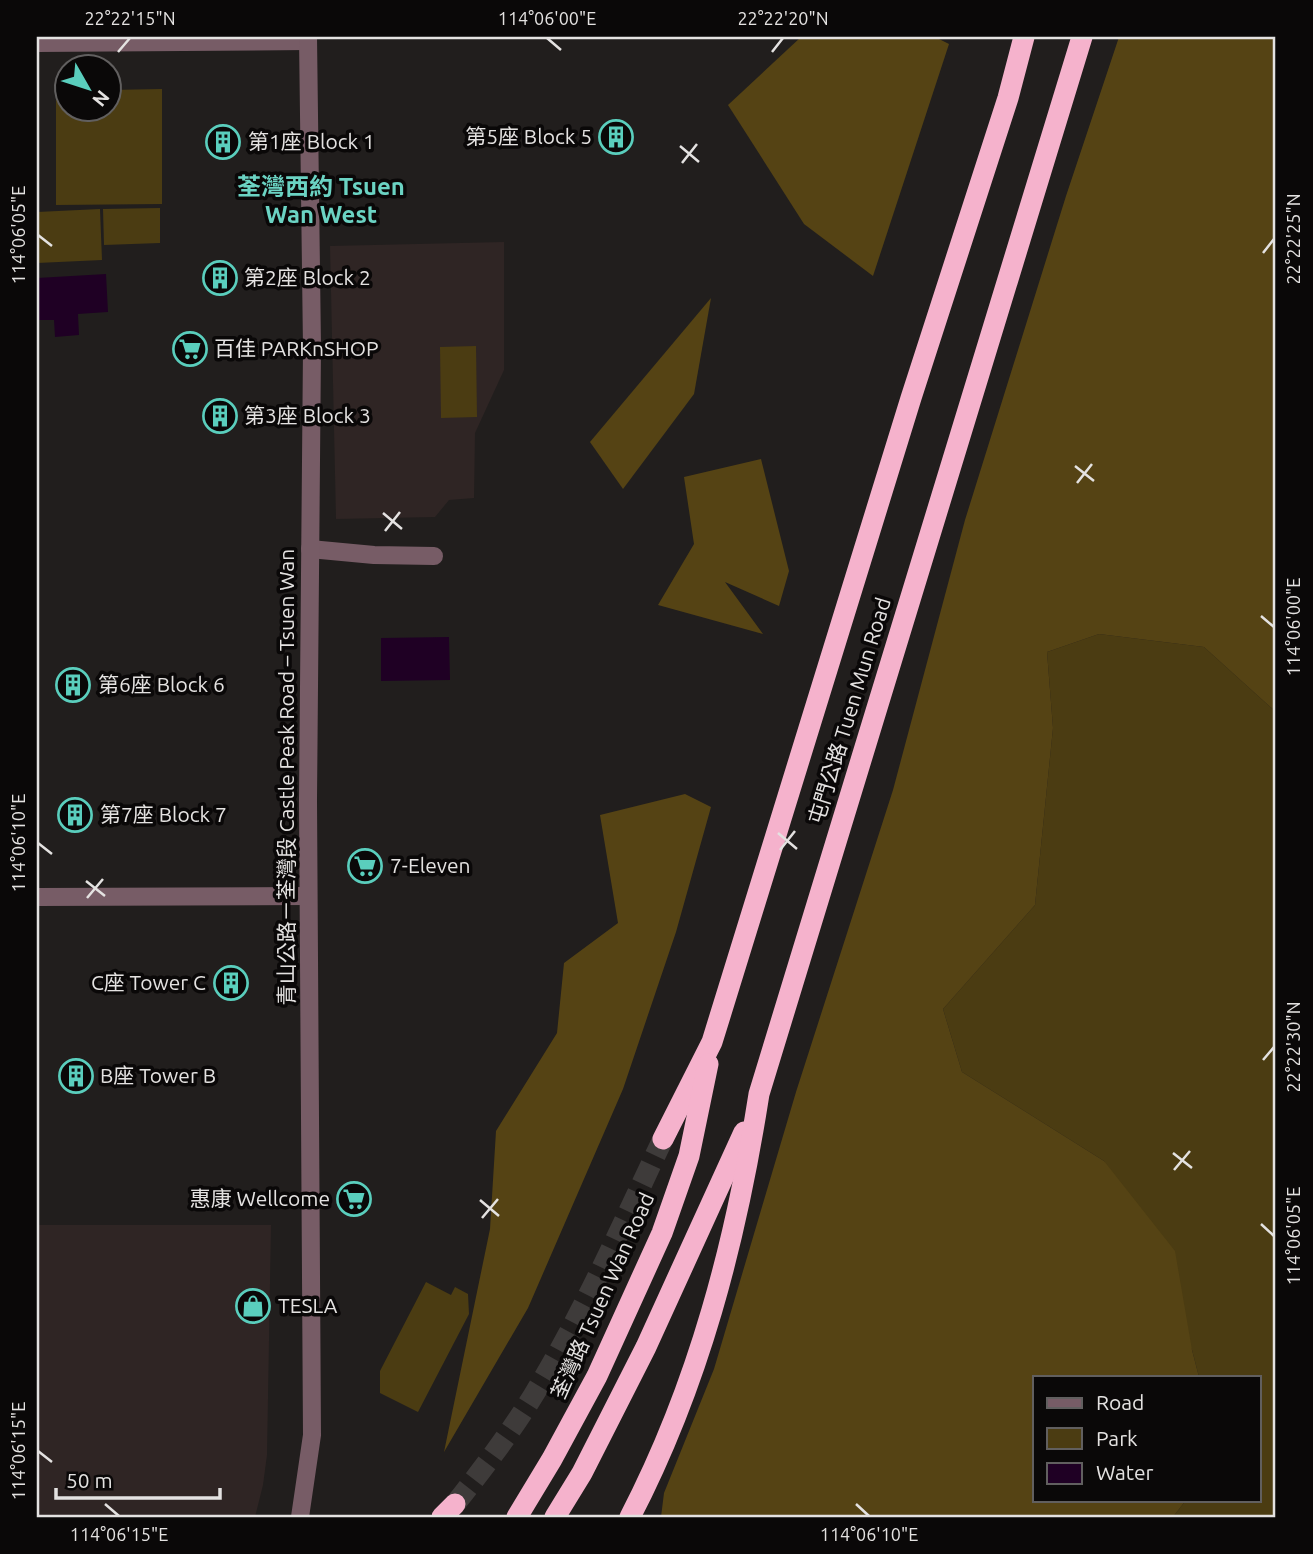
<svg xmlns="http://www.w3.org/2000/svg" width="1313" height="1554" font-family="Ubuntu,'Noto Sans TC',sans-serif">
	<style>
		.built { fill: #2f2524 }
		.green { fill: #4b3c12 }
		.forest { fill: #554314 }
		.water { fill: #1f0024 }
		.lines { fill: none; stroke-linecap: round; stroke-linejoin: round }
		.motorway-tunnel { stroke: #3e3b3a; stroke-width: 21; stroke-dasharray: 21 10; stroke-linecap: butt }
		.minor { stroke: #775c66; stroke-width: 18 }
		.tertiary { stroke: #775c66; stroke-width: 18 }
		.motorway { stroke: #f5b2cc; stroke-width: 21 }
		.ticks { fill: none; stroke: #e4e2e1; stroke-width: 2.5 }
		.labels { text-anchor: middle; stroke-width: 7; stroke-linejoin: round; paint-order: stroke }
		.poi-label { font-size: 21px; fill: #e4e2e1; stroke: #0a0808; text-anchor: start }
		.street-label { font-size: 21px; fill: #e4e2e1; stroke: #0a0808 }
		.quarter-label { font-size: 24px; font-weight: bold; fill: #6bd3c3; stroke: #0a0808 }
		.neatline { fill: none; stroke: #e4e2e1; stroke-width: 2.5 }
		.ticks-label { font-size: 18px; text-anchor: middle; fill: #e4e2e1 }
	</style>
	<rect width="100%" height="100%" fill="#211e1d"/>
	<g class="built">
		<path d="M504,242V370L475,433L474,498L449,500L435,517L336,519L330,246Z"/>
		<path d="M37,1225H271L267,1455L263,1485L255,1517H37Z"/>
	</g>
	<g class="green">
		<path d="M162,89V204L56,205V90H66V108H108L109,90Z"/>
		<path d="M160,208V243L104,245L103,209Z"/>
		<path d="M100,209L102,260L37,263V212Z"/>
		<path d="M476,346L477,417L441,418L440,347Z"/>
		<path d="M1099,634L1204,647L1276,712V1517H1173L1186,1500H1259V1377H1199L1192,1350L1104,1161L962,1072L943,1009L1035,905L1053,728L1047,652Z"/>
		<path d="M426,1282L451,1295L455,1287L468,1294L469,1314L418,1412L380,1393V1371Z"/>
	</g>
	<g class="forest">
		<path d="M801,37H935L949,44L873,276L804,224L728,105Z"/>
		<path d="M1119,37H1276V712L1204,647L1099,634L1047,652L1053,728L1035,905L943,1009L962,1072L1104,1161L1175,1251L1192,1350L1199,1377H1035V1500H1186L1173,1517H661L664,1493L714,1369L796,1092L893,790L965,520L1066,196Z"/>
		<path d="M711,298L694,394L623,489L590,442Z"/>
		<path d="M761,459L789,571L779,606L725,582L763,634L658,605L694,544L684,477Z"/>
		<path d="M685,794L711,807L676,932L623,1089L528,1308L444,1452L490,1229L496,1131L557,1033L564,963L618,923L600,815Z"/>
	</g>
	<g class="water">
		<path d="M106,274L108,312L78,314L79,335L55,337L54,320H37V278Z"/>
		<path d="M449,637L450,680L381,681V638Z"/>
	</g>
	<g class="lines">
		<path class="motorway-tunnel" d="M455,1504C483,1469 510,1433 533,1396C583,1314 622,1225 663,1139"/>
		<path class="minor" d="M310,549L374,555L434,556"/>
		<g class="tertiary">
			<path d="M37,43L308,41"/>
			<path d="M37,897L308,896"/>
			<path d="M300,1517L312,1435L308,800L312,348L308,37"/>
		</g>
		<g class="motorway">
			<path d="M663,1139L712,1042L911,398L1008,98L1024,37"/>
			<path d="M442,1517L455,1504"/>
			<path d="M517,1517L552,1459L597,1376L662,1233L689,1156L708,1064"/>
			<path d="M555,1517L582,1473L646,1347L744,1132"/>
			<path d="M630,1517C699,1384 736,1241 759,1094L1082,37"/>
		</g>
	</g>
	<path class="ticks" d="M547,38L561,50M118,52L130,38M772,52L783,38M680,146L699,162M682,163L697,144M38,235L52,246M1263,253L1274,239M1075,466L1094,481M1077,483L1092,464M383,513L402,529M385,531L400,512M1261,616L1274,627M778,833L797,849M38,843L52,854M780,850L795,831M86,881L105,896M87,898L103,879M1263,1060L1274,1047M1173,1153L1192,1168M1174,1170L1190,1151M480,1200L499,1216M482,1218L498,1199M1261,1224L1274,1236M38,1451L52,1462M105,1504L119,1516M856,1504L869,1516"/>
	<defs>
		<g id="building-ring" transform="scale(1.75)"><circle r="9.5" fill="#0a0808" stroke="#5acebd" stroke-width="1.5"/><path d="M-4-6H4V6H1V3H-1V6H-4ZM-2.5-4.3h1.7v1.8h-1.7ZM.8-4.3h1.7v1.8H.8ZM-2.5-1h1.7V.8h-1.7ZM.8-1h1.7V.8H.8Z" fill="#5acebd"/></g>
		<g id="supermarket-ring" transform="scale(1.75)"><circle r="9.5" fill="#0a0808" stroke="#5acebd" stroke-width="1.5"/><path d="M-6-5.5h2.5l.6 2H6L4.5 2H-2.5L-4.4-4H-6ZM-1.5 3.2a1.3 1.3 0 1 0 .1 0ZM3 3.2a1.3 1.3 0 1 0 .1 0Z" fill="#5acebd"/></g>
		<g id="shop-ring" transform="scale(1.75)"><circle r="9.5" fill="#0a0808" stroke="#5acebd" stroke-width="1.5"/><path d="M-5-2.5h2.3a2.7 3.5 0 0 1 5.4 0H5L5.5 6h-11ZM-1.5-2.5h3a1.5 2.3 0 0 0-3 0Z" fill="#5acebd"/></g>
	</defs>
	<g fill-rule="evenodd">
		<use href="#building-ring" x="616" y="137"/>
		<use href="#building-ring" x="223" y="142"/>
		<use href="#building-ring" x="220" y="278"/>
		<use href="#supermarket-ring" x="190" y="349"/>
		<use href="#building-ring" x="220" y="416"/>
		<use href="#building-ring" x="73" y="685"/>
		<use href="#building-ring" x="75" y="815"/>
		<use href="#supermarket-ring" x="365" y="866"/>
		<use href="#building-ring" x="231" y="983"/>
		<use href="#building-ring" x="76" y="1076"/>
		<use href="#supermarket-ring" x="354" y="1199"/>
		<use href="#shop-ring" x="253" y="1306"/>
	</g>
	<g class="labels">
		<g class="poi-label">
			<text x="592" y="144" text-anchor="end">第5座 Block 5</text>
			<text x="248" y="149">第1座 Block 1</text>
			<text x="244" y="285">第2座 Block 2</text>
			<text x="214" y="356">百佳 PARKnSHOP</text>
			<text x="244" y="423">第3座 Block 3</text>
			<text x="98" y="692">第6座 Block 6</text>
			<text x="100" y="822">第7座 Block 7</text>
			<text x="390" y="873">7-Eleven</text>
			<text x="206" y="990" text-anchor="end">C座 Tower C</text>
			<text x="100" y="1083">B座 Tower B</text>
			<text x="330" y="1206" text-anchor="end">惠康 Wellcome</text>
			<text x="278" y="1313">TESLA</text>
		</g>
		<g class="street-label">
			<text transform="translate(850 711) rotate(-73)" y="7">屯門公路 Tuen Mun Road</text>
			<text transform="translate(287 777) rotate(-90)" y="7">青山公路－荃灣段 Castle Peak Road – Tsuen Wan</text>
			<text transform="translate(603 1296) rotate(-66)" y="7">荃灣路 Tsuen Wan Road</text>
		</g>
		<g class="quarter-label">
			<text x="321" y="195">荃灣西約 Tsuen<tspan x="321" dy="28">Wan West</tspan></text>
		</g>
	</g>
	<rect width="1313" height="1554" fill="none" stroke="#0a0808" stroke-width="77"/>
	<rect x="1033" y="1376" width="228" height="126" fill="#0a0808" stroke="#615f5f" stroke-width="2"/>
	<rect x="1047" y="1398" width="35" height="10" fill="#775c66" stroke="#615f5f" stroke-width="2"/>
	<text x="1096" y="1410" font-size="21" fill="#e4e2e1">Road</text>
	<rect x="1047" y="1428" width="35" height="21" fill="#4b3c12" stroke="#615f5f" stroke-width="2"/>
	<text x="1096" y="1446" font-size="21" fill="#e4e2e1">Park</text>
	<rect x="1047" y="1463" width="35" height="21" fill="#1f0024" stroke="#615f5f" stroke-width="2"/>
	<text x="1096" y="1480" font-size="21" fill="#e4e2e1">Water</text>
	<g transform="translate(88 88) rotate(129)"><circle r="33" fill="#0a0808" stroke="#615f5f" stroke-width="2"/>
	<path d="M0-5L12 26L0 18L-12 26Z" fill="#5acebd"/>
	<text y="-10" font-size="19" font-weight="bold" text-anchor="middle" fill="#e4e2e1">N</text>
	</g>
	<path d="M56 1488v10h164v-10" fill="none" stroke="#e4e2e1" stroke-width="3.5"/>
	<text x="66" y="1488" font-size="21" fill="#e4e2e1" stroke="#0a0808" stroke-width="5" paint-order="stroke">50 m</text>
	<rect x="38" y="38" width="1236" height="1478" class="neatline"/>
	<g class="ticks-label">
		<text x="130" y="25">22°22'15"N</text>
		<text x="547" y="25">114°06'00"E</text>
		<text x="783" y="25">22°22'20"N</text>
		<text transform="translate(19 235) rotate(-90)" y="6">114°06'05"E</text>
		<text transform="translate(1294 239) rotate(-90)" y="6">22°22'25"N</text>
		<text transform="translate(1294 627) rotate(-90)" y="6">114°06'00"E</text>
		<text transform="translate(19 843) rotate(-90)" y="6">114°06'10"E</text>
		<text transform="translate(1294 1047) rotate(-90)" y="6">22°22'30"N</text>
		<text transform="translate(1294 1236) rotate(-90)" y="6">114°06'05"E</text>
		<text transform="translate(19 1451) rotate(-90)" y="6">114°06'15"E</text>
		<text x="119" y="1541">114°06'15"E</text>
		<text x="869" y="1541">114°06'10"E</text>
	</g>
</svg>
